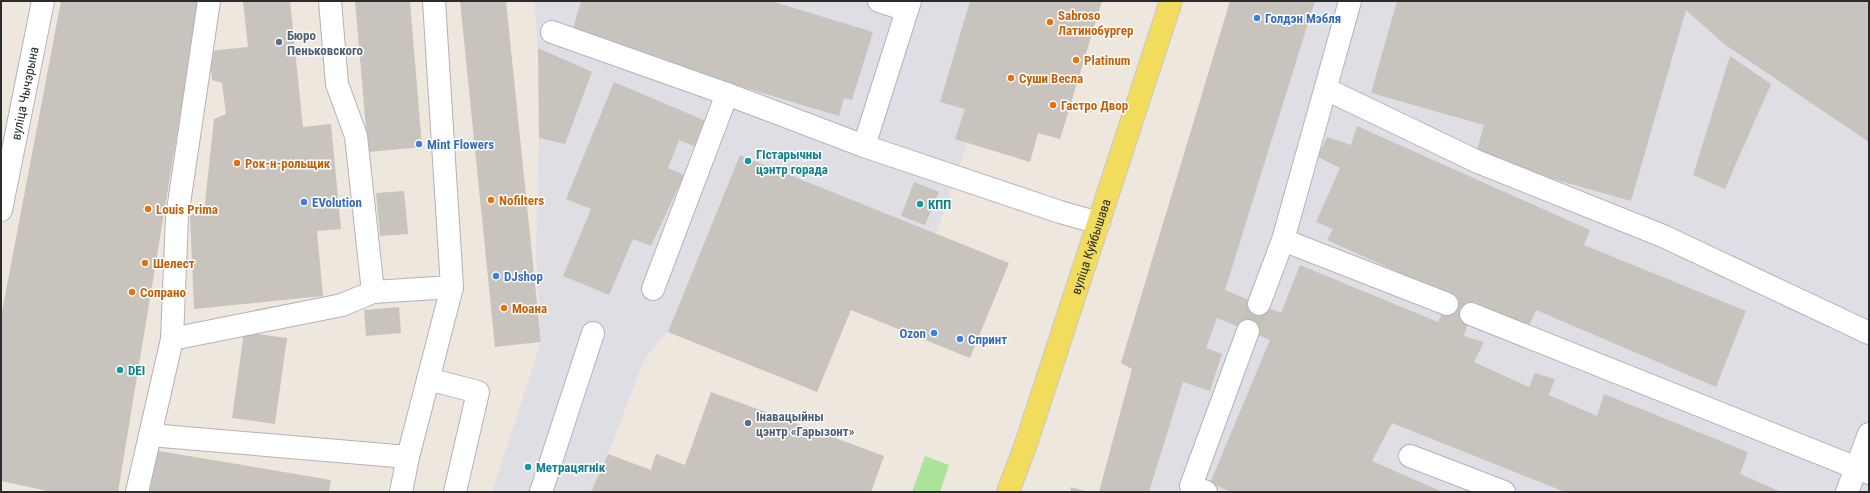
<svg xmlns="http://www.w3.org/2000/svg" width="1870" height="493" font-family="'Roboto Condensed',sans-serif">
	<style>
		.industrial { fill: #e0dee5 }
		.green { fill: #ace39a }
		.building { fill: #c8c4bd }
		.lines { fill: none; stroke-linecap: round; stroke-linejoin: round }
		.minor-tunnel { stroke: #c6c1b9; stroke-width: 22; stroke-dasharray: 22 11; stroke-linecap: butt }
		.minor-casing { stroke: #b1b2bf; stroke-width: 24 }
		.major-casing { stroke: #c8c8c8; stroke-width: 24 }
		.minor { stroke: #fff; stroke-width: 22 }
		.major { stroke: #f1dc5e; stroke-width: 22 }
		.shop-dot { fill: #3f7fe0; stroke: #fff; stroke-width: 1.5 }
		.food-dot { fill: #e8710a; stroke: #fff; stroke-width: 1.5 }
		.service-dot { fill: #5c6f8a; stroke: #fff; stroke-width: 1.5 }
		.culture-dot { fill: #0f9aa8; stroke: #fff; stroke-width: 1.5 }
		.labels { text-anchor: middle; stroke-width: 3; stroke-linejoin: round; paint-order: stroke }
		.food-label { font-size: 13px; font-weight: bold; fill: #c56008; stroke: #fff; text-anchor: start }
		.shop-label { font-size: 13px; font-weight: bold; fill: #366cbe; stroke: #fff; text-anchor: start }
		.service-label { font-size: 13px; font-weight: bold; fill: #4e5e75; stroke: #fff; text-anchor: start }
		.street-label { font-size: 13px; fill: #2b2b2b; stroke: #fff }
		.culture-label { font-size: 13px; font-weight: bold; fill: #0d838f; stroke: #fff; text-anchor: start }
	</style>
	<rect width="100%" height="100%" fill="#ede7dd"/>
	<g class="industrial">
		<path d="M534,1H1102L1060,139L1038,133L1030,162L967,143L936,234L740,155L668,332L645,358L608,454L591,492H492L541,342L536,254L539,138L538,48Z"/>
		<path d="M1230,1H1869V492H1099L1132,369L1121,363Z"/>
	</g>
	<path class="green" d="M925,456L949,465L940,492H912Z"/>
	<g class="building">
		<path d="M61,1H199L118,492H52L1,481V317Z"/>
		<path d="M243,1H290L303,127L331,124L341,229L317,231L323,296L194,309L190,215L204,212L214,119L226,114L222,83L212,80L209,51L248,47Z"/>
		<path d="M355,1H410L422,147L368,152Z"/>
		<path d="M460,1H506L541,342L495,347Z"/>
		<path d="M581,1H771L873,32L852,100L844,98L839,116L571,36Z"/>
		<path d="M970,1H1102L1060,139L1038,133L1030,162L955,139L965,109L940,102Z"/>
		<path d="M1230,1H1315L1225,290L1281,313L1300,265L1438,322L1451,296L1327,240L1333,229L1316,222L1340,168L1318,157L1327,137L1351,145L1357,126L1590,230L1584,245L1746,311L1716,387L1536,310L1528,328L1475,302L1464,336L1484,342L1474,362L1529,387L1535,373L1555,379L1549,395L1597,416L1604,394L1748,452L1740,474L1781,492H1565L1392,423L1372,461L1443,492H1231L1210,483L1270,340L1217,318L1206,348L1222,354L1210,391L1183,382L1149,492H1099L1132,369L1121,363Z"/>
		<path d="M1397,1H1869V142L1724,44L1686,10L1631,201L1475,157L1484,125L1371,93Z"/>
		<path d="M538,48L592,72L565,144L539,138Z"/>
		<path d="M1730,56L1771,84L1725,189L1693,175Z"/>
		<path d="M614,82L706,121L694,146L679,140L668,168L684,175L651,246L633,239L609,295L563,276L591,209L566,199Z"/>
		<path d="M740,155L1009,263L970,358L851,310L817,392L668,332Z"/>
		<path d="M914,182L939,192L925,225L901,216Z"/>
		<path d="M404,191L408,234L380,236L376,193Z"/>
		<path d="M399,307L401,333L366,336L364,310Z"/>
		<path d="M244,332L287,338L275,424L232,418Z"/>
		<path d="M711,392L884,456L871,492H591L608,454L651,470L656,454L685,465Z"/>
		<path d="M153,450L331,480L329,492H146Z"/>
		<path d="M1071,487L1088,492H1070Z"/>
	</g>
	<g class="lines">
		<path class="minor-tunnel" d="M1248,331L1259,304"/>
		<g class="minor-casing">
			<g id="minor">
				<path d="M330,1L337,84L356,136L373,292L452,287L434,1"/>
				<path d="M879,1L907,10"/>
				<path d="M552,32L727,94L864,146L1060,212L1099,223"/>
				<path d="M1326,89L1478,162L1663,236L1869,333"/>
				<path d="M864,146L910,1"/>
				<path id="s1" d="M1,210L43,1"/>
				<path d="M1283,240L1447,304"/>
				<path d="M653,289L727,94"/>
				<path d="M1259,304L1283,240L1350,1"/>
				<path d="M1471,314L1869,473"/>
				<path d="M172,339L342,305L373,292"/>
				<path d="M428,379L478,392L455,492"/>
				<path d="M150,435L408,457L452,287"/>
				<path d="M1410,456L1504,492"/>
				<path d="M137,492L172,339L177,217L209,1"/>
				<path d="M401,492L408,457"/>
				<path d="M541,492L593,333"/>
				<path d="M1206,492L1191,486L1248,331"/>
				<path d="M1847,492L1869,434"/>
			</g>
		</g>
		<g class="major-casing">
			<g id="major">
				<path id="s2" d="M1008,492L1026,444L1171,1"/>
			</g>
		</g>
		<use href="#minor" class="minor"/>
		<use href="#major" class="major"/>
	</g>
	<g class="shop-dot">
		<circle cx="1257" cy="18" r="4"/>
		<circle cx="419" cy="144" r="4"/>
		<circle cx="304" cy="202" r="4"/>
		<circle cx="496" cy="276" r="4"/>
		<circle cx="934" cy="333" r="4"/>
		<circle cx="960" cy="339" r="4"/>
	</g>
	<g class="food-dot">
		<circle cx="1050" cy="22" r="4"/>
		<circle cx="1076" cy="60" r="4"/>
		<circle cx="1011" cy="78" r="4"/>
		<circle cx="1053" cy="105" r="4"/>
		<circle cx="237" cy="163" r="4"/>
		<circle cx="491" cy="200" r="4"/>
		<circle cx="148" cy="209" r="4"/>
		<circle cx="145" cy="263" r="4"/>
		<circle cx="132" cy="292" r="4"/>
		<circle cx="504" cy="308" r="4"/>
	</g>
	<g class="service-dot">
		<circle cx="279" cy="42" r="4"/>
		<circle cx="748" cy="423" r="4"/>
	</g>
	<g class="culture-dot">
		<circle cx="748" cy="161" r="4"/>
		<circle cx="920" cy="204" r="4"/>
		<circle cx="120" cy="370" r="4"/>
		<circle cx="528" cy="467" r="4"/>
	</g>
	<g class="labels">
		<g class="food-label">
			<text x="1058" y="20">Sabroso<tspan x="1058" dy="15">Латинобургер</tspan></text>
			<text x="1084" y="65">Platinum</text>
			<text x="1019" y="83">Суши Весла</text>
			<text x="1061" y="110">Гастро Двор</text>
			<text x="245" y="168">Рок-н-рольщик</text>
			<text x="499" y="205">Nofilters</text>
			<text x="156" y="214">Louis Prima</text>
			<text x="153" y="268">Шелест</text>
			<text x="140" y="297">Сопрано</text>
			<text x="512" y="313">Моана</text>
		</g>
		<g class="shop-label">
			<text x="1265" y="23">Голдэн Мэбля</text>
			<text x="427" y="149">Mint Flowers</text>
			<text x="312" y="207">EVolution</text>
			<text x="504" y="281">DJshop</text>
			<text x="926" y="338" text-anchor="end">Ozon</text>
			<text x="968" y="344">Спринт</text>
		</g>
		<g class="service-label">
			<text x="287" y="40">Бюро<tspan x="287" dy="15">Пеньковского</tspan></text>
			<text x="756" y="421">Інавацыйны<tspan x="756" dy="15">цэнтр «Гарызонт»</tspan></text>
		</g>
		<g class="street-label">
			<text dy="5" stroke="none"><textPath href="#s1" startOffset="119">вуліца Чычэрына</textPath></text>
			<text dy="5" stroke="none"><textPath href="#s2" startOffset="259">вуліца Куйбышава</textPath></text>
		</g>
		<g class="culture-label">
			<text x="756" y="159">Гістарычны<tspan x="756" dy="15">цэнтр горада</tspan></text>
			<text x="928" y="209">КПП</text>
			<text x="128" y="375">DEI</text>
			<text x="536" y="472">Метрацягнік</text>
		</g>
	</g>
	<rect width="1870" height="493" fill="none" stroke="#2b2b2b" stroke-width="4"/>
</svg>
